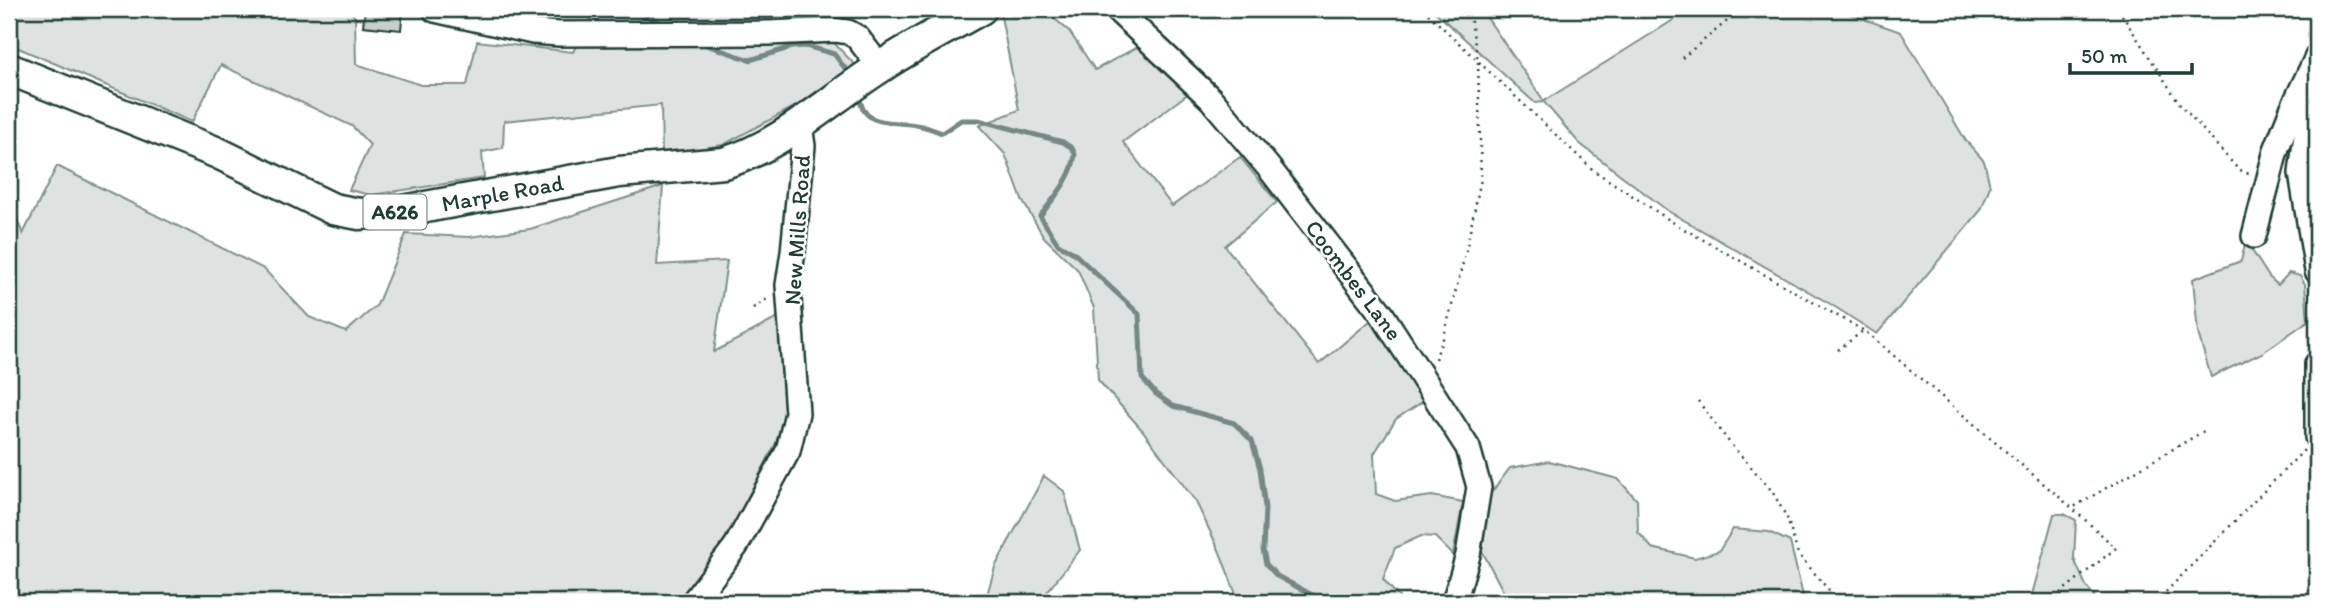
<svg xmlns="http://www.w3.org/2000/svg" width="2326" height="611" font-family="Itim,sans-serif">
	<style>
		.green { fill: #dee3e2; stroke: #7e908b; stroke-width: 2 }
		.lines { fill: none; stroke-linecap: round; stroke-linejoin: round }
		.stream { stroke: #758883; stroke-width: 5 }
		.building { fill: #c7cfcc; stroke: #1f3d34; stroke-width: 2 }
		.minor-casing { stroke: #1f3d34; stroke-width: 28 }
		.major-casing { stroke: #1f3d34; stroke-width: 35 }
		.path { stroke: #1f3d34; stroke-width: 2.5; stroke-dasharray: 2 5; stroke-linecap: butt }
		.minor { stroke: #fff; stroke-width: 23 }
		.major { stroke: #fff; stroke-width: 30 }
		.labels { text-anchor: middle; stroke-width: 5; stroke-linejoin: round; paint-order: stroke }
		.shield { fill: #fff; stroke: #627771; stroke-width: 2 }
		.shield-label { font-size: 21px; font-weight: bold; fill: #1f3d34 }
		.street-label { font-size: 23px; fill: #1f3d34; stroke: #fff }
	</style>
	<rect width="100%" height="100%" fill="#fff"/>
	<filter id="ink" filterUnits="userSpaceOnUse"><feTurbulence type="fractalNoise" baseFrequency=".0143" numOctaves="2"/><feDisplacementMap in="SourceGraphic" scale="14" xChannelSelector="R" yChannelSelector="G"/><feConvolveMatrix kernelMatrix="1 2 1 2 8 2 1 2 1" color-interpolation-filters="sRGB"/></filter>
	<g filter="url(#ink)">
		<g class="green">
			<path d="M9,9H349L355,17L356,64L421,85H467L477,41L573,52L596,9H753L767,32L833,42L861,71L723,145L662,155L661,105L504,121L503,148L482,152L484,178L371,195L349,190L370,145L352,126L221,65L192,122L9,44Z"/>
			<path d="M1005,9H1043L1069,31L1095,70L1139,46L1189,93L1123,142L1172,206L1240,157L1277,202L1225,246L1319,364L1370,321L1402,360L1425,400L1396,419L1374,454L1376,494L1395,501L1432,496L1463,502L1453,555L1435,537L1421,536L1395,548L1383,579L1403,602H1239L1219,550L1196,502L1143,431L1098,380L1094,308L1078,270L1044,237L1022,200L1005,154L979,126L1019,110L1000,11Z"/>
			<path d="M1432,9H1481L1544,101L1691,9H1835L1901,32L1966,141L1984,161L1990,186L1981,210L1877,334L1832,305L1668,211L1579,143L1544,102L1535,103Z"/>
			<path d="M57,166L264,269L309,317L346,332L377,305L406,234L469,237L530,229L663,186L657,265L727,261L714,352L783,315L784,414L776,443L729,534L679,602H9V201L23,234Z"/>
			<path d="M2246,241L2269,277L2278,285L2289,273L2300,276L2305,284L2308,321L2262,353L2211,377L2198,333L2193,279L2241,261Z"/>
			<path d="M1549,461L1618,479L1637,500L1638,532L1652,548L1695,558L1719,551L1733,529L1769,532L1790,542L1804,600L1797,602H1509L1482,551L1488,497L1510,468Z"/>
			<path d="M1044,476L1064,491L1080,550L1039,602H985L995,567Z"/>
			<path d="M2054,514H2064L2076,520L2074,559L2086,586L2099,602H2030Z"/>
		</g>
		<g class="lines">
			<g class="stream">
				<path d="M637,10L660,22"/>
				<path d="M703,44L750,60L792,47L806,46L834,54L851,76"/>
				<path d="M859,95C863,129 891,120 916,125C925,126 934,130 942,133L961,120H978L1063,142L1072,148L1075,154C1073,177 1054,198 1040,216L1058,244L1074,253L1139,314L1142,378L1156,394L1173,406L1234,423L1252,441L1260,469L1265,508L1263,550L1266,564L1277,576L1325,602"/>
			</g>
		</g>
		<path class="building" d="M365,9H403L401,30L363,26Z"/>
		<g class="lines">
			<g class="minor-casing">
				<g id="minor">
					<path d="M1116,9L1211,99L1269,168L1381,313L1468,448L1479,487L1468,555L1454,602"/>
					<path d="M435,10L533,32L559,34L769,33L835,30L848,32L857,37L880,67"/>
					<path d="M2317,82L2311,97L2301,173L2317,271"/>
					<path d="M2254,236L2276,150L2293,107L2317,57"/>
					<path d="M2317,364V437"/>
					<path d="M693,602L736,546L788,451L797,413L788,285L793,252L803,146L801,132L797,124"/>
				</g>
			</g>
			<g class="major-casing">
				<g id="major">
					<path id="s1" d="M9,69L218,153L333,209L359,214L403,211L619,172L724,163C781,146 829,100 879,68C912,46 947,28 981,9"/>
				</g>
			</g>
			<g class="path">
				<path d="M1423,9L1593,170L1677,225L1866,332L2072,508L2204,431"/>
				<path d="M2118,9L2180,104L2238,169L2249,174"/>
				<path d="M1682,58L1742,9"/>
				<path d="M753,308L770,297"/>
				<path d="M1838,350L1863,331"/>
				<path d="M1435,359L1444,336L1465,255L1481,179L1478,61L1471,22L1467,9"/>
				<path d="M1698,401L1729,442L1772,491L1787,518L1798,554L1839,602"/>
				<path d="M2049,602L2116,548L2072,508"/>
				<path d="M2156,602L2305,449"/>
			</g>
			<use href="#minor" class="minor"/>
			<use href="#major" class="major"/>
		</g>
	</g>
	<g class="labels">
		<rect class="shield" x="363.5" y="194.5" width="63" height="35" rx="5"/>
		<g class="shield-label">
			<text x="395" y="219">A626</text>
		</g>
		<g class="street-label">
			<text dy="8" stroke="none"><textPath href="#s1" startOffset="525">Marple Road</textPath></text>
			<text transform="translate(797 230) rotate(-86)" y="8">New Mills Road</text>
			<text transform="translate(1354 280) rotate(53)" y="8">Coombes Lane</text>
		</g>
	</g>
	<rect width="2326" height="611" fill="none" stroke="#fff" stroke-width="35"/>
	<rect x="18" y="18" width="2291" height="576" fill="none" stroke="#1f3d34" stroke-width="2.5" filter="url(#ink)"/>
	<path d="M2070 63v10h122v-10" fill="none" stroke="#1f3d34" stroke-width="3.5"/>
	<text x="2081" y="63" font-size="21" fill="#1f3d34" stroke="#ffffff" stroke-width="5" paint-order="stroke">50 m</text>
</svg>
